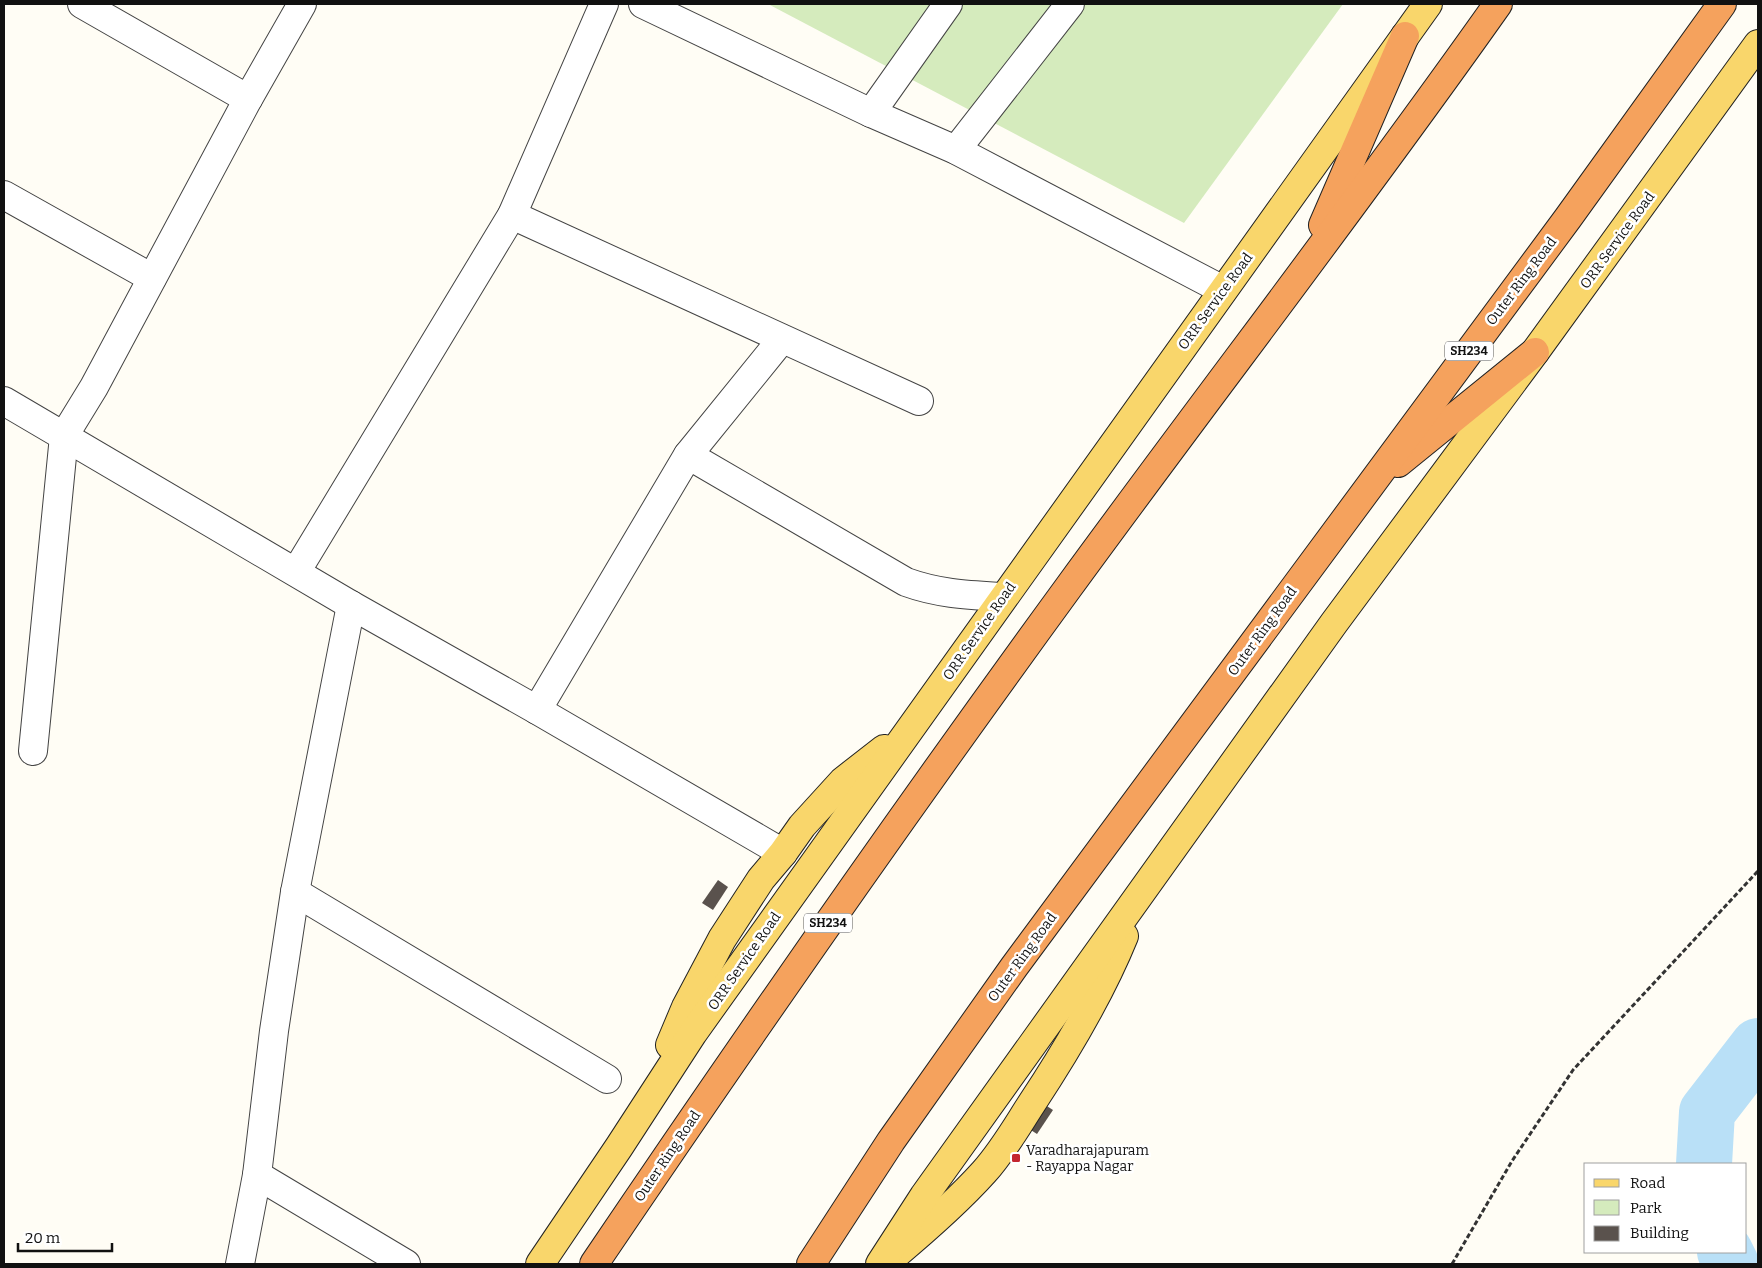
<svg xmlns="http://www.w3.org/2000/svg" width="1762" height="1268" font-family="Bitter,serif">
	<style>
		.green { fill: #d5ebbd }
		.lines { fill: none; stroke-linecap: round; stroke-linejoin: round }
		.river { stroke: #b9e0f7; stroke-width: 56 }
		.building { fill: #5a524d }
		.minor-casing { stroke: #444; stroke-width: 30 }
		.major-casing { stroke: #222; stroke-width: 30 }
		.highway-casing { stroke: #222; stroke-width: 30 }
		.path { stroke: #333; stroke-width: 3; stroke-dasharray: 5 2.5; stroke-linecap: butt }
		.minor { stroke: #fff; stroke-width: 28 }
		.major { stroke: #f9d66b; stroke-width: 28 }
		.highway { stroke: #f5a25d; stroke-width: 28 }
		.poi-dot { fill: #c4262e; stroke: #fff; stroke-width: 2 }
		.labels { text-anchor: middle; stroke-width: 5; stroke-linejoin: round; paint-order: stroke }
		.shield { fill: #fff; stroke: #585858; stroke-width: 1 }
		.shield-label { font-size: 12px; font-weight: bold; fill: #111 }
		.street-label { font-size: 14px; fill: #111; stroke: #fff }
		.poi-label { font-size: 14px; fill: #111; stroke: #fff; text-anchor: start }
	</style>
	<rect width="100%" height="100%" fill="#fffdf5"/>
	<path class="green" d="M768,4H1343L1184,223Z"/>
	<g class="lines">
		<g class="river">
			<path d="M1704,1164L1707,1112L1758,1046"/>
			<path d="M1725,1252L1731,1264"/>
		</g>
	</g>
	<g class="building">
		<path d="M718,880L728,887L713,910L702,903Z"/>
		<path d="M1042,1103L1053,1110L1037,1134L1026,1127Z"/>
	</g>
	<g class="lines">
		<g class="minor-casing">
			<g id="minor">
				<path d="M82,4L248,99"/>
				<path d="M643,4L871,113L956,150L1223,290"/>
				<path d="M871,113L948,4"/>
				<path d="M956,150L1070,4"/>
				<path d="M4,195L152,278"/>
				<path d="M512,215L919,401"/>
				<path d="M4,401L351,605L537,710L783,853"/>
				<path d="M688,455L906,582C939,594 969,595 1003,597"/>
				<path d="M296,572L512,215L604,4"/>
				<path d="M351,605L295,892L274,1031L257,1175L406,1264"/>
				<path d="M537,710L688,455L782,339"/>
				<path d="M33,751L64,436L94,387L248,99L302,4"/>
				<path d="M295,892L607,1079"/>
				<path d="M240,1264L257,1175"/>
			</g>
		</g>
		<g class="major-casing">
			<g id="major">
				<path d="M670,1045L686,1007L722,939L761,879L783,853L802,826L843,781L884,749"/>
				<path d="M895,1255C926,1229 957,1202 984,1172C1003,1151 1017,1126 1032,1103C1067,1050 1100,995 1124,936"/>
				<path d="M540,1264L619,1147L693,1033L1428,4"/>
				<path d="M880,1264L924,1196L1334,623L1535,352L1758,44"/>
			</g>
		</g>
		<g class="highway-casing">
			<g id="highway">
				<path d="M1323,225L1405,36"/>
				<path d="M1398,463L1535,352"/>
				<path d="M594,1264C748,1036 906,810 1068,588C1211,392 1359,201 1498,4"/>
				<path d="M811,1264L891,1141L1014,967L1568,218L1722,4"/>
			</g>
		</g>
		<path class="path" d="M1452,1264L1512,1161L1573,1070L1758,871"/>
		<use href="#minor" class="minor"/>
		<use href="#major" class="major"/>
		<use href="#highway" class="highway"/>
	</g>
	<rect class="poi-dot" x="1011" y="1153" width="10" height="10" rx="2.5"/>
	<g class="labels">
		<g class="shield">
			<rect x="1445" y="341.5" width="48" height="19" rx="4"/>
			<rect x="804" y="913.5" width="48" height="19" rx="4"/>
		</g>
		<g class="shield-label">
			<text x="1469" y="355">SH234</text>
			<text x="828" y="927">SH234</text>
		</g>
		<g class="street-label">
			<text transform="translate(1617 240) rotate(-54)" y="5">ORR Service Road</text>
			<text transform="translate(1521 281) rotate(-53)" y="5">Outer Ring Road</text>
			<text transform="translate(1215 301) rotate(-54)" y="5">ORR Service Road</text>
			<text transform="translate(979 631) rotate(-55)" y="5">ORR Service Road</text>
			<text transform="translate(1262 631) rotate(-54)" y="5">Outer Ring Road</text>
			<text transform="translate(1022 957) rotate(-54)" y="5">Outer Ring Road</text>
			<text transform="translate(744 961) rotate(-55)" y="5">ORR Service Road</text>
			<text transform="translate(667 1156) rotate(-56)" y="5">Outer Ring Road</text>
		</g>
		<g class="poi-label">
			<text x="1026" y="1155">Varadharajapuram<tspan x="1026" dy="16">- Rayappa Nagar</tspan></text>
		</g>
	</g>
	<rect width="1762" height="1268" fill="none" stroke="#111111" stroke-width="10"/>
	<rect x="1584" y="1163" width="162" height="90" fill="#ffffff" stroke="#a0a0a0"/>
	<rect x="1594" y="1179" width="25" height="8" fill="#f9d66b" stroke="#a0a0a0"/>
	<text x="1630" y="1188" font-size="15" fill="#111111">Road</text>
	<rect x="1594" y="1200" width="25" height="15" fill="#d5ebbd" stroke="#a0a0a0"/>
	<text x="1630" y="1213" font-size="15" fill="#111111">Park</text>
	<rect x="1594" y="1226" width="25" height="15" fill="#5a524d" stroke="#a0a0a0"/>
	<text x="1630" y="1238" font-size="15" fill="#111111">Building</text>
	<path d="M18 1243v8h94v-8" fill="none" stroke="#111111" stroke-width="2.5"/>
	<text x="25" y="1243" font-size="15" fill="#111111" stroke="#ffffff" stroke-width="4" paint-order="stroke">20 m</text>
</svg>
